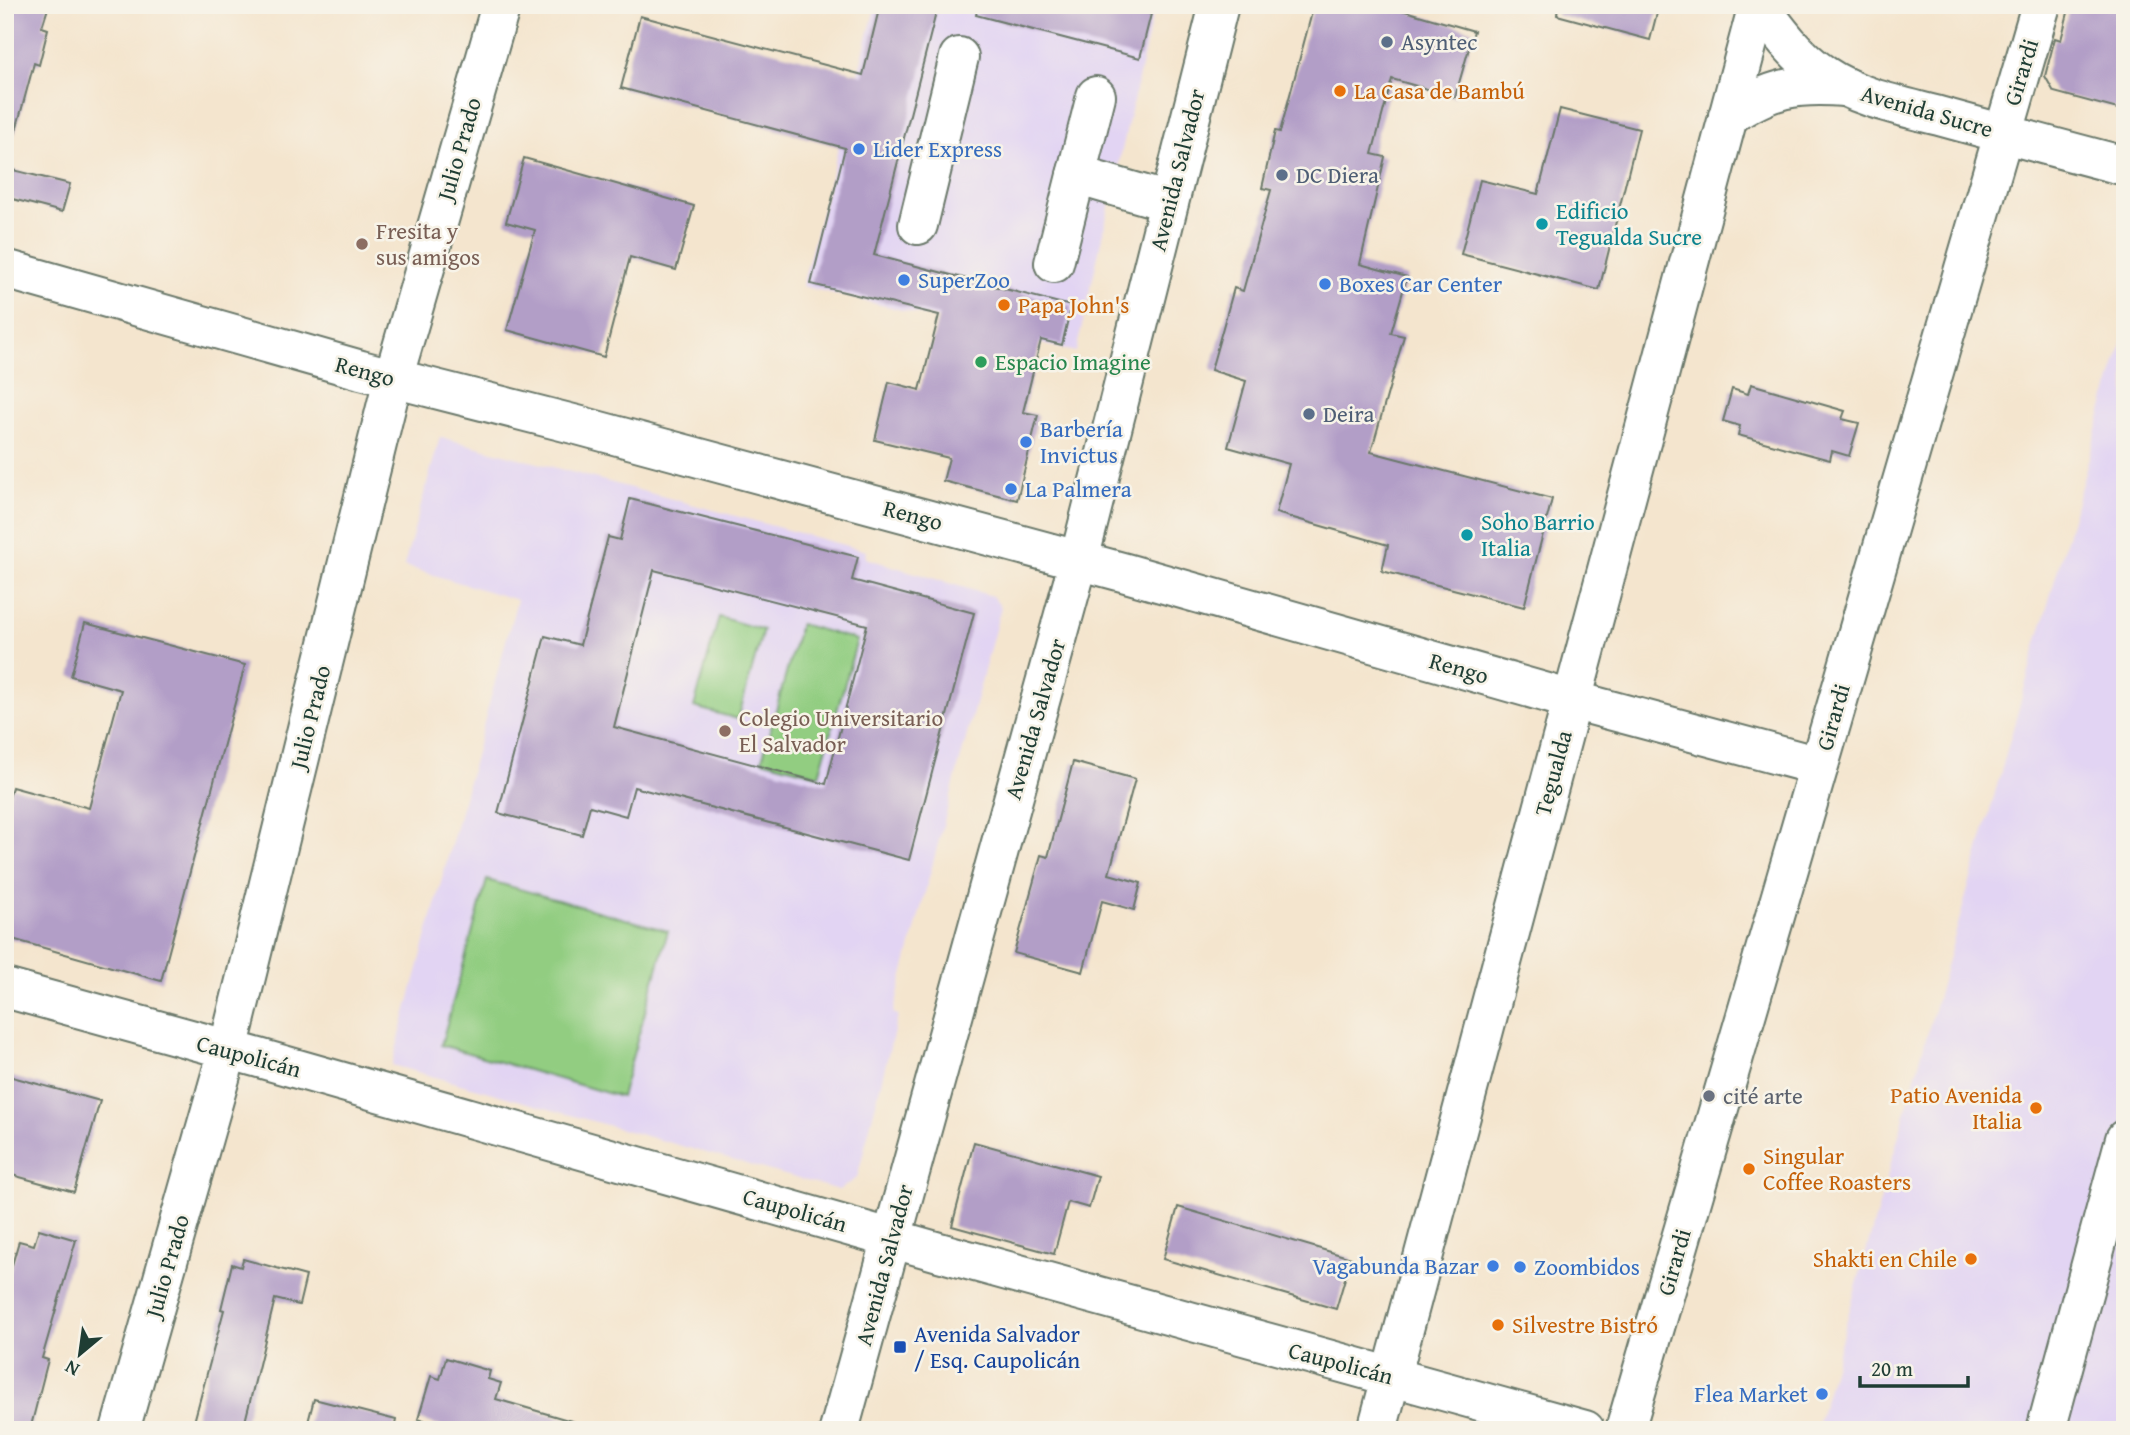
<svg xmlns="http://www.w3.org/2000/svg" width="2130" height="1435" font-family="'Gentium Book Plus',serif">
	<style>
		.built { fill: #e2d4f3 }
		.garden { fill: #92cd81; stroke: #58855a; stroke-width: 2 }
		.building { fill: #b29ec7; fill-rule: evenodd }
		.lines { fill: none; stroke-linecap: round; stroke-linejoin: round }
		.minor-casing { stroke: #6a786a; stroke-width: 42 }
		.major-casing { stroke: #6a786a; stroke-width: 42 }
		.minor { stroke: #fff; stroke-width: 38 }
		.major { stroke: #fff; stroke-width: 38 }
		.service-dot { fill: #5c6f8a; stroke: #f7f3e8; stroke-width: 2.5 }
		.food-dot { fill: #e8710a; stroke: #f7f3e8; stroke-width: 2.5 }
		.shop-dot { fill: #3f7fe0; stroke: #f7f3e8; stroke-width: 2.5 }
		.culture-dot { fill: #0f9aa8; stroke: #f7f3e8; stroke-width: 2.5 }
		.education-dot { fill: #8d6e63; stroke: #f7f3e8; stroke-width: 2.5 }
		.leisure-dot { fill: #2e9e5b; stroke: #f7f3e8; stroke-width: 2.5 }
		.worship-dot { fill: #6b7280; stroke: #f7f3e8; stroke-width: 2.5 }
		.transit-dot { fill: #1a4fb4; stroke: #f7f3e8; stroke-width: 2.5 }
		.labels { text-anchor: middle; stroke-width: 5; stroke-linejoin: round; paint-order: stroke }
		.service-label { font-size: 23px; fill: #4e5e75; stroke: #f7f3e8; text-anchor: start }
		.street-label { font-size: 23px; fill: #1f3d34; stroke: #f7f3e8 }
		.food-label { font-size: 23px; fill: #c56008; stroke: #f7f3e8; text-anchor: start }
		.shop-label { font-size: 23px; fill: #366cbe; stroke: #f7f3e8; text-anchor: start }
		.culture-label { font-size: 23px; fill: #0d838f; stroke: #f7f3e8; text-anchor: start }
		.education-label { font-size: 23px; fill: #785e54; stroke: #f7f3e8; text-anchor: start }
		.leisure-label { font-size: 23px; fill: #27864d; stroke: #f7f3e8; text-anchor: start }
		.worship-label { font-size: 23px; fill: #5b616d; stroke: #f7f3e8; text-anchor: start }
		.transit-label { font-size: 23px; fill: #164399; stroke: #f7f3e8; text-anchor: start }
	</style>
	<rect width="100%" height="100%" fill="#f7f3e8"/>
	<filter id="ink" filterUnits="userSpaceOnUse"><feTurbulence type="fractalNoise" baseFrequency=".0143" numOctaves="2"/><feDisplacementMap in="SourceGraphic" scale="14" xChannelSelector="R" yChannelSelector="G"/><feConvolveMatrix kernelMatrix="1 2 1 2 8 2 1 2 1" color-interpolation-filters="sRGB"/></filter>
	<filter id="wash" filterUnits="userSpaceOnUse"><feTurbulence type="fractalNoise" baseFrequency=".00686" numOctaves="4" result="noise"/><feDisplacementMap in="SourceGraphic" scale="28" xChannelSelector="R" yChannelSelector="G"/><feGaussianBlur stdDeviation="1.57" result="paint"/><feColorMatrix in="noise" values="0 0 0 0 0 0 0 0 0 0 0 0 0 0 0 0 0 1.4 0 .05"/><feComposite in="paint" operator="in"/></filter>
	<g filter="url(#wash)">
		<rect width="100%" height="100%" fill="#f4e5ce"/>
		<g class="built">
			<path d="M876,5H1155L1076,352L802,286Z"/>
			<path d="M2125,330V1430H1816Z"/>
			<path d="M440,437L866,551L865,558L992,596L1001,607L893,1013L898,1015L857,1178L839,1190L392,1065L517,600L404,566Z"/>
		</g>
		<g class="garden">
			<path d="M719,617L763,630L738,719L694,707Z"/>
			<path d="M800,624L857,640L819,775L762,760Z"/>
			<path d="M487,880L668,931L621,1097L441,1045Z"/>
		</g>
		<g id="blocks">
			<g class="building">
				<path d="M5,5H49L42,27L48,29L39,65L34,63L15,134L5,133Z"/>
				<path d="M880,5H938L874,255L1071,306L1062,345L1041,340L1023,412L1038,415L1017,500L943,481L949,458L875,440L889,382L920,390L939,315L811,284L845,148L621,88L640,16L863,75Z"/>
				<path d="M978,5H1119L1151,14L1140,58L976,15Z"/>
				<path d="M1314,5H1384L1474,31L1455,97L1392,79L1372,154L1385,157L1360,264L1407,277L1391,333L1404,336L1371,452L1552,499L1524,607L1382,571L1388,545L1276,513L1289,464L1228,447L1246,381L1211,370L1234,288L1243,291L1271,190L1262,188L1275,131L1280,132Z"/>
				<path d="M1558,5H1659L1650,40L1557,15Z"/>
				<path d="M2070,5H2125V111L2054,92L2045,76L2055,38L2061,40Z"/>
				<path d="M1560,109L1639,129L1599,290L1461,254L1480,180L1538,194Z"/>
				<path d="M524,158L694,206L676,270L630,257L604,357L507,330L535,230L506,222Z"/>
				<path d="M5,168L70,184L62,212L5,197Z"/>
				<path d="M1751,384L1845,411L1842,419L1859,423L1849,456L1832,451L1830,460L1738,435L1740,426L1723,421L1732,389L1748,394Z"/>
				<path d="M630,499L858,557L852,580L974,613L909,860L634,787L626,816L590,806L582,835L498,813L545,636L580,645L608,537L620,540ZM654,570L867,625L826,784L614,727Z"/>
				<path d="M85,623L245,665L161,981L5,937V811L12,787L89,808L121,690L71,676Z"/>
				<path d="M1073,762L1135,779L1109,874L1141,883L1134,910L1102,901L1083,972L1014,953L1041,855L1048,857Z"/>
				<path d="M5,1075L100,1101L74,1192L5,1173Z"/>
				<path d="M974,1142L1098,1176L1089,1208L1068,1202L1054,1254L952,1226Z"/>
				<path d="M1178,1207L1351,1258L1336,1309L1163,1259Z"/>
				<path d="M39,1229L76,1240L42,1358L48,1360L30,1430H5V1289L19,1241L34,1245Z"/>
				<path d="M243,1259L306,1276L299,1305L275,1299L243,1430H197L198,1423L194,1422L224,1310L221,1309L232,1264L241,1267Z"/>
				<path d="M446,1358L490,1371L488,1379L501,1383L496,1399L575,1422L574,1430H453L418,1419L431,1376L440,1379Z"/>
				<path d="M314,1399L396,1420L394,1430H306Z"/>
			</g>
		</g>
	</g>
	<g filter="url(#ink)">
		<use href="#blocks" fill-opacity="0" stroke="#6a786a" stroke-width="2"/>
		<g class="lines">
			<g class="minor-casing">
				<g id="minor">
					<path d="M1759,5C1778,31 1797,57 1824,75C1858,98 1901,106 1939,116C2001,133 2063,150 2125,166"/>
					<path d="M1728,116C1771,88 1794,83 1845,87"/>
					<path d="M1076,175L1169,202"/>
					<path d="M918,225L959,57"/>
					<path d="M1054,263L1096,96"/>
					<path d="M5,269L361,370L581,426L1126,573L1572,700L1819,766"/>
					<path d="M5,988L259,1058L939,1252L1585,1430"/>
					<path d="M120,1430L228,1050L393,379L501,5"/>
					<path d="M1377,1430L1758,5"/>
					<path d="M1625,1430L2041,5"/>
					<path d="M2046,1430L2125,1139"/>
				</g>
			</g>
			<g class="major-casing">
				<path id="major" d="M839,1430L1079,560L1219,5"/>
			</g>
			<use href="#minor" class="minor"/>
			<use href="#major" class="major"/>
		</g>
	</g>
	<g class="service-dot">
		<circle cx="1387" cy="42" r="7"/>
		<circle cx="1282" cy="175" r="7"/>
		<circle cx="1309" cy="414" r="7"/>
	</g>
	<g class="food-dot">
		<circle cx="1340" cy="91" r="7"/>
		<circle cx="1004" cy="305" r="7"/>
		<circle cx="2036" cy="1108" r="7"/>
		<circle cx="1749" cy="1169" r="7"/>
		<circle cx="1971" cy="1259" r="7"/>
		<circle cx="1498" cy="1325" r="7"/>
	</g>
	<g class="shop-dot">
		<circle cx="859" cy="149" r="7"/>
		<circle cx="904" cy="280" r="7"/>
		<circle cx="1325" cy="284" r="7"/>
		<circle cx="1026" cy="442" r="7"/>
		<circle cx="1011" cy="489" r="7"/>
		<circle cx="1493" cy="1266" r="7"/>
		<circle cx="1520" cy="1267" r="7"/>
		<circle cx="1822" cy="1394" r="7"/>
	</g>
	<g class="culture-dot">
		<circle cx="1542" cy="224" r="7"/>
		<circle cx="1467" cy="535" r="7"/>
	</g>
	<g class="education-dot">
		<circle cx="362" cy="244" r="7"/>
		<circle cx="725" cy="731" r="7"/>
	</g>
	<circle class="leisure-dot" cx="981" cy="362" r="7"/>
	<circle class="worship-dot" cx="1709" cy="1096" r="7"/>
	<rect class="transit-dot" x="893" y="1340" width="14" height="14" rx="3.5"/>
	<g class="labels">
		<g class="service-label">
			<text x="1401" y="50">Asyntec</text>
			<text x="1296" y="183">DC Diera</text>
			<text x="1323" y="422">Deira</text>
		</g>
		<g class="street-label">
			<text transform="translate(2021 72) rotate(-73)" y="8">Girardi</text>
			<text transform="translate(1927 111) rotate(16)" y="8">Avenida Sucre</text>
			<text transform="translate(459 149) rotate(-74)" y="8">Julio Prado</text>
			<text transform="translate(1177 170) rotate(-76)" y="8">Avenida Salvador</text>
			<text transform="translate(365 371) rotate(15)" y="8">Rengo</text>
			<text transform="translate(913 515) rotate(15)" y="8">Rengo</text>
			<text transform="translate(1459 668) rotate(16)" y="8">Rengo</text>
			<text transform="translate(310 717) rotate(-76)" y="8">Julio Prado</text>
			<text transform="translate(1833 717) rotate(-74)" y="8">Girardi</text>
			<text transform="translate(1035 719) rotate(-74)" y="8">Avenida Salvador</text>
			<text transform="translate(1553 773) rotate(-75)" y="8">Tegualda</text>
			<text transform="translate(249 1056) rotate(15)" y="8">Caupolicán</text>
			<text transform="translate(795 1210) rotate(16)" y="8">Caupolicán</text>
			<text transform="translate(1674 1262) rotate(-74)" y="8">Girardi</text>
			<text transform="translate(884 1265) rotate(-75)" y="8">Avenida Salvador</text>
			<text transform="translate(167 1266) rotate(-74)" y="8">Julio Prado</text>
			<text transform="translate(1341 1363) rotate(15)" y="8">Caupolicán</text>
		</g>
		<g class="food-label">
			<text x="1354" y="99">La Casa de Bambú</text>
			<text x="1018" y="313">Papa John's</text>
			<text x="2022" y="1103" text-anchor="end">Patio Avenida<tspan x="2022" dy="26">Italia</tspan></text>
			<text x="1763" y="1164">Singular<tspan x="1763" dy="26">Coffee Roasters</tspan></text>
			<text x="1957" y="1267" text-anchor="end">Shakti en Chile</text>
			<text x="1512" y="1333">Silvestre Bistró</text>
		</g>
		<g class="shop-label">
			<text x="873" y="157">Lider Express</text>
			<text x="918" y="288">SuperZoo</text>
			<text x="1339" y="292">Boxes Car Center</text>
			<text x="1040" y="437">Barbería<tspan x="1040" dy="26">Invictus</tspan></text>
			<text x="1025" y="497">La Palmera</text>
			<text x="1479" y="1274" text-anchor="end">Vagabunda Bazar</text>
			<text x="1534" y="1275">Zoombidos</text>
			<text x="1808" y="1402" text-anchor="end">Flea Market</text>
		</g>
		<g class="culture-label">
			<text x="1556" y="219">Edificio<tspan x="1556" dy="26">Tegualda Sucre</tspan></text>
			<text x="1481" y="530">Soho Barrio<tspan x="1481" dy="26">Italia</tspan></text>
		</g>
		<g class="education-label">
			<text x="376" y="239">Fresita y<tspan x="376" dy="26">sus amigos</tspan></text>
			<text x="739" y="726">Colegio Universitario<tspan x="739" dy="26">El Salvador</tspan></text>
		</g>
		<g class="leisure-label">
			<text x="995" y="370">Espacio Imagine</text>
		</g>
		<g class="worship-label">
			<text x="1723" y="1104">cité arte</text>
		</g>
		<g class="transit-label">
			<text x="914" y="1342">Avenida Salvador<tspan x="914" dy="26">/ Esq. Caupolicán</tspan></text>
		</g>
	</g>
	<rect width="2130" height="1435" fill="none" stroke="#f7f3e8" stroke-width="28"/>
	<g transform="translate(80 1354) rotate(209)" stroke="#f7f3e8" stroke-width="5" paint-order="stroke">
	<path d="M0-5L12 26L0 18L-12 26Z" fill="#1f3d34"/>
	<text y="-10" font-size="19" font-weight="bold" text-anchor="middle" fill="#1f3d34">N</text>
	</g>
	<path d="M1860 1376v10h108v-10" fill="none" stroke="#1f3d34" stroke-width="3.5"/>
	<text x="1871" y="1376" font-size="21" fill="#1f3d34" stroke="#f7f3e8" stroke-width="5" paint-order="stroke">20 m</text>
</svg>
